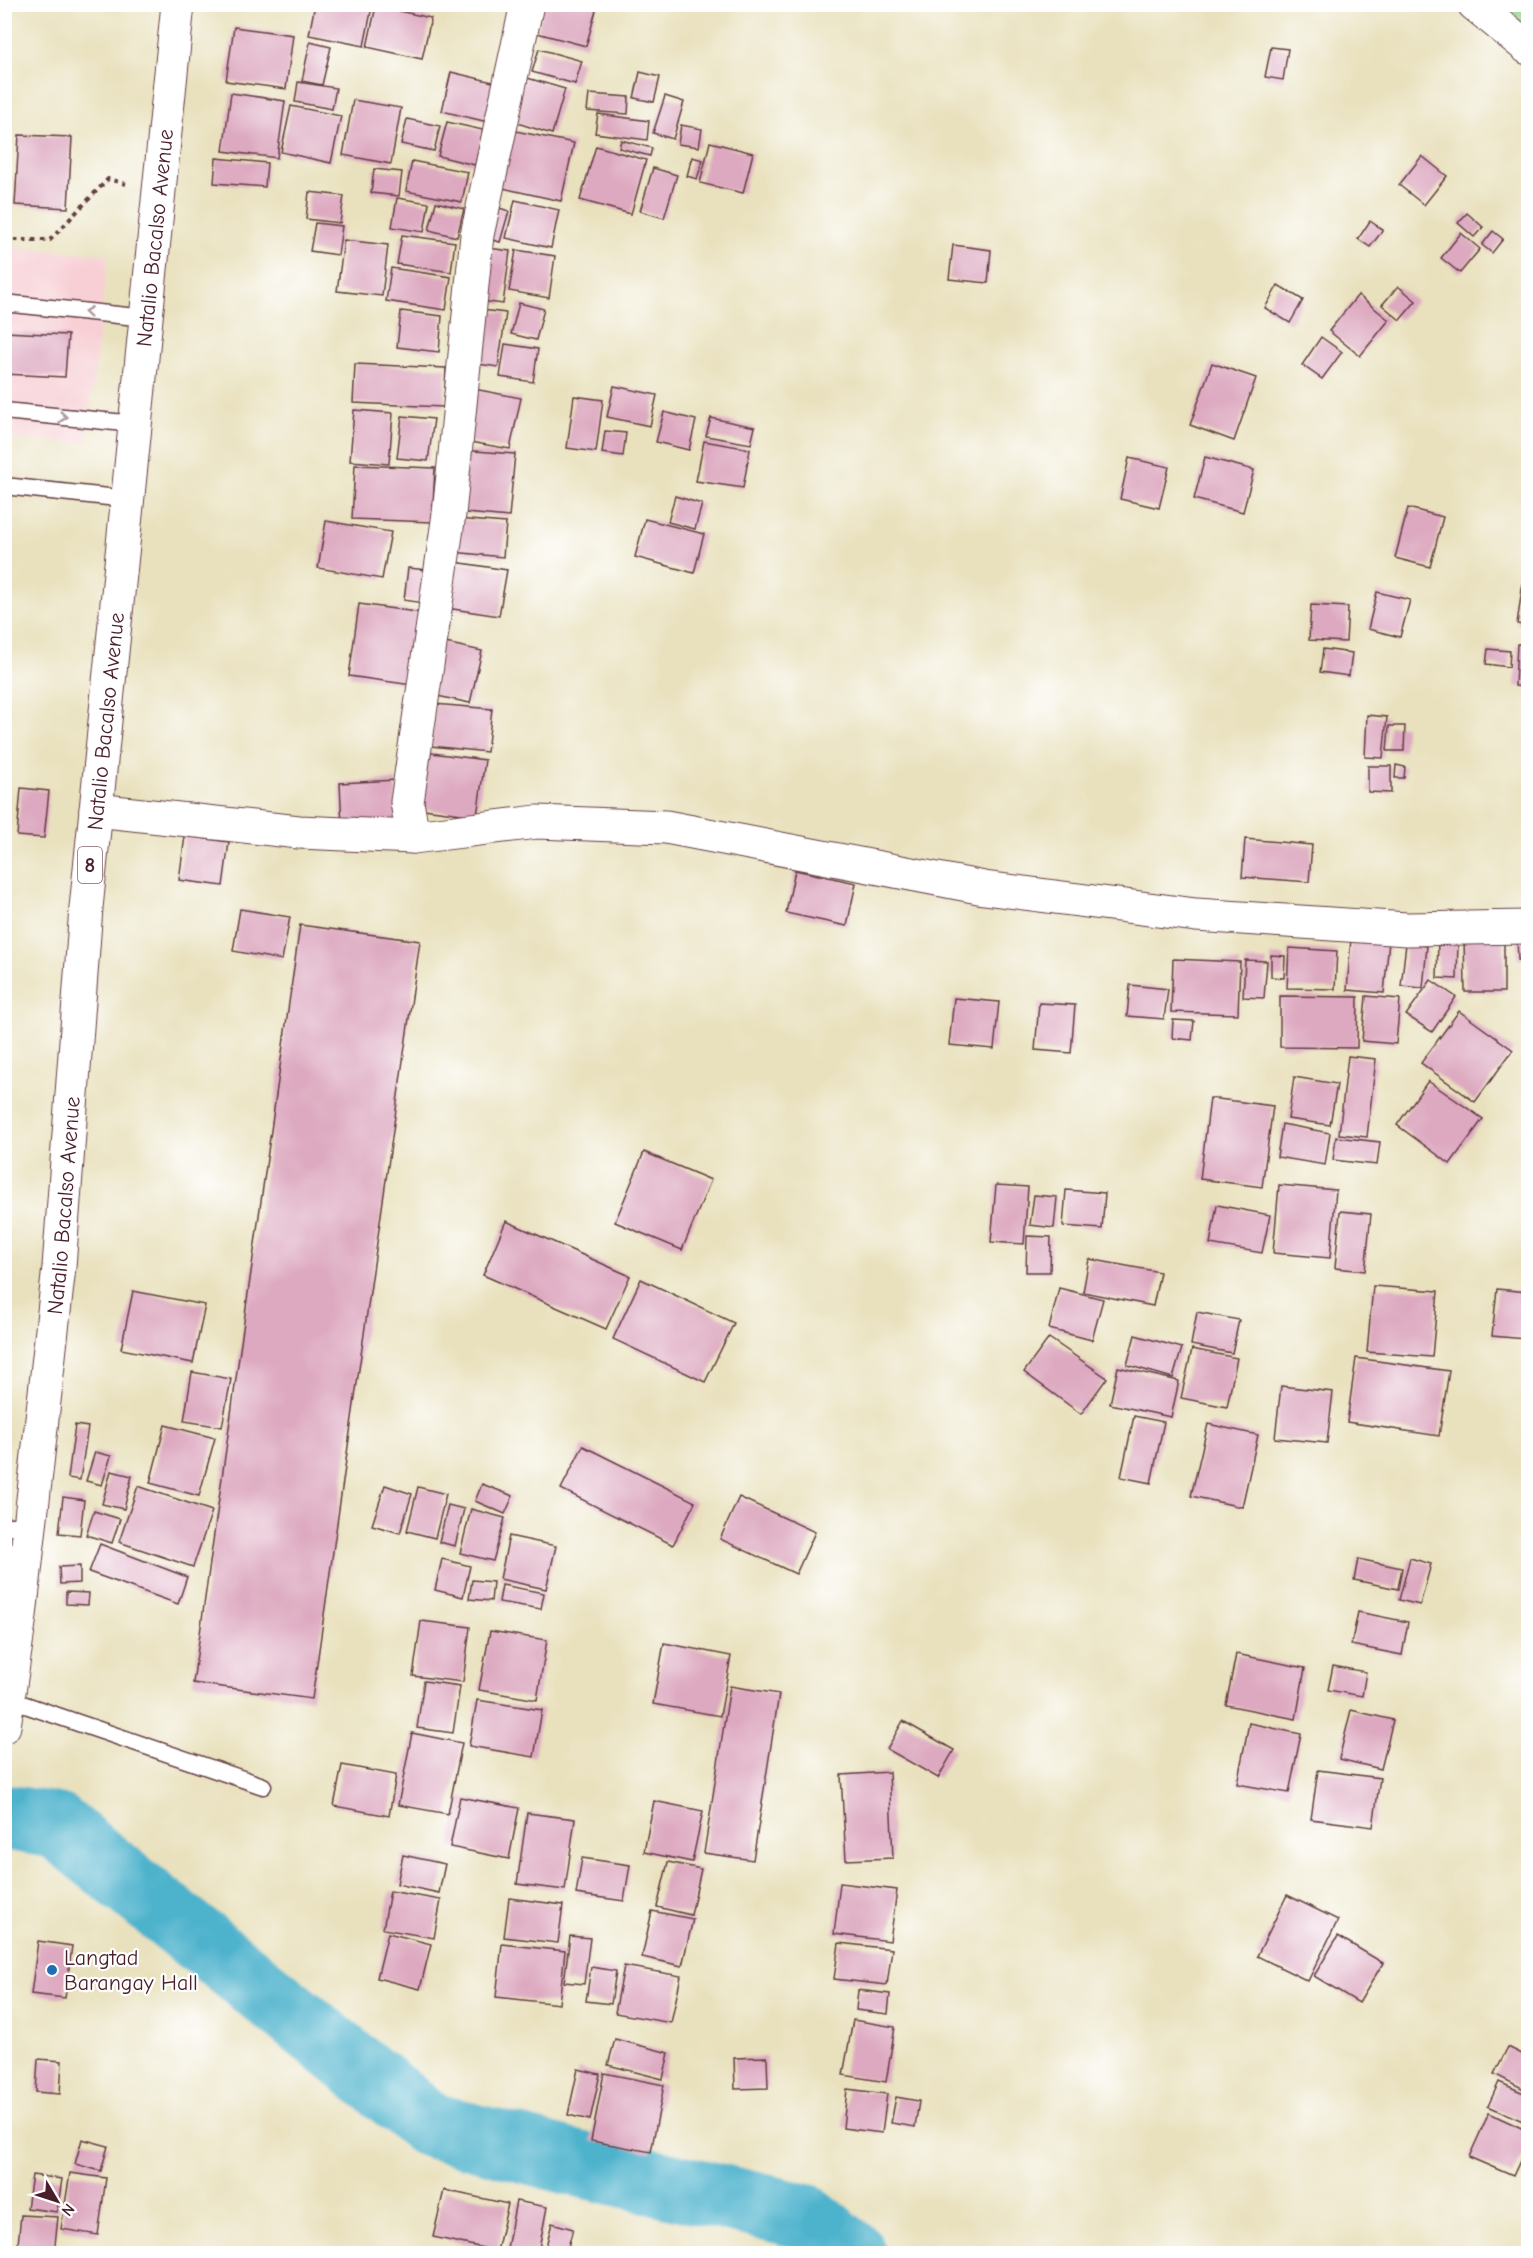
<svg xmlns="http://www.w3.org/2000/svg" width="1533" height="2258" font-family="'Comic Neue',sans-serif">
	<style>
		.built { fill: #f7cfd4 }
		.green { fill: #8fcd83; stroke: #6c7657; stroke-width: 1.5 }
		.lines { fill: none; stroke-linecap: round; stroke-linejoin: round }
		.river { stroke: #4db2cc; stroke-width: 66 }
		.building { fill: #dda9c0 }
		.service-casing { stroke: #623c41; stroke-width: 19 }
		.minor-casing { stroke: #623c41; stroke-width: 35 }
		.trunk-casing { stroke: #623c41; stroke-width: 35 }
		.path { stroke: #623c41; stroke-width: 4; stroke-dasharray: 4.5 4.5; stroke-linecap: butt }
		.service { stroke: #fff; stroke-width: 16 }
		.minor { stroke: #fff; stroke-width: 33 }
		.trunk { stroke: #fff; stroke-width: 33 }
		.oneway { stroke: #ae9aa0 }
		.poi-dot { fill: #1f6fb2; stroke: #fff; stroke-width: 2 }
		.labels { text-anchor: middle; stroke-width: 4.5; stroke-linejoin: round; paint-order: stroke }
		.shield { fill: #fff; stroke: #80626b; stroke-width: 1.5 }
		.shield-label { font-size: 21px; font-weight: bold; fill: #4a1f2b }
		.street-label { font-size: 22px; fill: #4a1f2b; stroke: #fff }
		.poi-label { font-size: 22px; fill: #4a1f2b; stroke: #fff; text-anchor: start }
	</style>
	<rect width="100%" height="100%" fill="#fff"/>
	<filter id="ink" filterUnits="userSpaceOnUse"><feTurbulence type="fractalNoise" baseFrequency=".0167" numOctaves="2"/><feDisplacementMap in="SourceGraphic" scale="12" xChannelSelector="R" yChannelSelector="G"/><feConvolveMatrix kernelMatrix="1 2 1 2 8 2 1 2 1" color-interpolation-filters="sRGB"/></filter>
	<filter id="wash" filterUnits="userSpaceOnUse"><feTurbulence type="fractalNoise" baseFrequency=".008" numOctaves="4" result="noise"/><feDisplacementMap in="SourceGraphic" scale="24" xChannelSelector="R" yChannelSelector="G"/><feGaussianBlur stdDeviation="1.35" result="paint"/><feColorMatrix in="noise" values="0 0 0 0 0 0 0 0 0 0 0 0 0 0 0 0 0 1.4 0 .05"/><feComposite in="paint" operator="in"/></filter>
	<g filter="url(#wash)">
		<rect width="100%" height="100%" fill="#e9e1be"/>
		<path class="built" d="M4,247L108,255L86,443L5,438Z"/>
		<path class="green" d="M1474,5H1528V48Z"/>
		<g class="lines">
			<path class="river" d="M4,1817L57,1826L430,2125L570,2162L807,2217L853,2254"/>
		</g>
		<g id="blocks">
			<g class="building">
				<path d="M315,4H360L372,7L364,46L309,35Z"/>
				<path d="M544,4H586L597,7L586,46L537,33Z"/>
				<path d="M376,6L431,18L422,59L367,47Z"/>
				<path d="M234,27L293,35L286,89L226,81Z"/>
				<path d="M310,42L331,47L322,85L302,81Z"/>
				<path d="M1271,47L1288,49L1283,80L1265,77Z"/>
				<path d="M539,49L582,61L575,84L532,72Z"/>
				<path d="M451,72L501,84L492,123L442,111Z"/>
				<path d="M640,72L660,77L654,102L634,98Z"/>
				<path d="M524,77L565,89L552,134L511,121Z"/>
				<path d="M298,82L336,88L332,109L295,102Z"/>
				<path d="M231,93L285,101L277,158L223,151Z"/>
				<path d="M589,94L629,97L628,114L587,111Z"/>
				<path d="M665,96L684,102L673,139L653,133Z"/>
				<path d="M353,100L401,108L391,164L343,155Z"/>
				<path d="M291,106L341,116L331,163L281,152Z"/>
				<path d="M598,114L649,121L647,140L595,133Z"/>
				<path d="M407,119L440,126L434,151L401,144Z"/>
				<path d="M447,122L483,130L475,165L438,156Z"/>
				<path d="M681,125L702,129L699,147L678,144Z"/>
				<path d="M511,130L574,143L561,201L498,187Z"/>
				<path d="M19,135L72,137L68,208L15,205Z"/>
				<path d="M621,140L652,148L650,156L619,148Z"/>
				<path d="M710,142L753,153L743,193L700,183Z"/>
				<path d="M596,146L646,160L631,214L580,200Z"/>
				<path d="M1422,156L1447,176L1424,205L1399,185Z"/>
				<path d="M692,157L703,160L697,179L687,176Z"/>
				<path d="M216,158L267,163L265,187L214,183Z"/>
				<path d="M412,161L468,172L462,202L406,191Z"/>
				<path d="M653,168L677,175L664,218L640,211Z"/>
				<path d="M374,169L402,172L399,196L371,193Z"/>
				<path d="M309,192L344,196L340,223L306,219Z"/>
				<path d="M397,198L429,203L424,232L392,227Z"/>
				<path d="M515,200L559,210L551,248L506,238Z"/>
				<path d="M436,202L464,209L457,237L429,230Z"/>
				<path d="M490,205L509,211L500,242L481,237Z"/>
				<path d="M1467,213L1483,227L1474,237L1458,223Z"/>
				<path d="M1370,221L1383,230L1370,247L1358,239Z"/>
				<path d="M315,223L342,226L338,255L310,251Z"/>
				<path d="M1493,231L1503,239L1492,253L1482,245Z"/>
				<path d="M1461,233L1480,249L1460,273L1441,258Z"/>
				<path d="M402,235L455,242L451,272L397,264Z"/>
				<path d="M344,240L388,245L382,296L337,291Z"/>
				<path d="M953,245L991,250L988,283L949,279Z"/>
				<path d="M481,247L510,251L503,304L474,300Z"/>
				<path d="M516,250L555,256L549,298L509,291Z"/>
				<path d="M391,268L451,277L446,310L386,301Z"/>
				<path d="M1278,285L1303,300L1290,323L1265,308Z"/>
				<path d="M1398,286L1416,301L1400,320L1382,305Z"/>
				<path d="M1358,295L1389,320L1360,356L1329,331Z"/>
				<path d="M519,303L544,309L536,340L511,334Z"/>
				<path d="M473,309L506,313L498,367L465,362Z"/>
				<path d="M401,311L442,316L439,352L397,347Z"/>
				<path d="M4,332L68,335L65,377L4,374Z"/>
				<path d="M1321,337L1342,352L1322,379L1302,365Z"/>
				<path d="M505,344L538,349L533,382L500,377Z"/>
				<path d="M1212,363L1256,378L1234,441L1190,425Z"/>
				<path d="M355,364L446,368L444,407L353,403Z"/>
				<path d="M614,386L657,395L650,426L607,417Z"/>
				<path d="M474,389L521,398L510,449L464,441Z"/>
				<path d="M574,396L603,400L596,452L567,448Z"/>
				<path d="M354,410L393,413L389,464L350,461Z"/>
				<path d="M664,412L696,420L689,450L656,442Z"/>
				<path d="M402,416L434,419L428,461L397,458Z"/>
				<path d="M711,418L755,427L751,444L706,436Z"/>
				<path d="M605,431L626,433L623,456L602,453Z"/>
				<path d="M704,441L750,449L743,488L696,481Z"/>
				<path d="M461,450L515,454L509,517L455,512Z"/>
				<path d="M1205,457L1254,470L1243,512L1194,499Z"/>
				<path d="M1129,458L1169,467L1159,508L1120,499Z"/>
				<path d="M355,465L435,468L432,522L352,519Z"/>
				<path d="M675,496L702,504L695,529L668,522Z"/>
				<path d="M1408,508L1443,517L1430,567L1395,558Z"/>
				<path d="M456,519L506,523L503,557L453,552Z"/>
				<path d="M645,519L704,534L694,573L635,557Z"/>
				<path d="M326,521L391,532L382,579L318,568Z"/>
				<path d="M448,561L507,570L499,616L440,607Z"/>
				<path d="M1526,561L1528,562V626L1517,624Z"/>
				<path d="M408,568L427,570L423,603L404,600Z"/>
				<path d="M1377,592L1410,600L1400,637L1368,629Z"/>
				<path d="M359,604L423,613L412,685L349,676Z"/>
				<path d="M1311,605L1348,607L1346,642L1309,640Z"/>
				<path d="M441,642L482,651L470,703L428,694Z"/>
				<path d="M1517,644L1528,645V687L1515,686Z"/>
				<path d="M1323,649L1352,653L1349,676L1320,672Z"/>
				<path d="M1488,649L1510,651L1509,667L1486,664Z"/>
				<path d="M434,704L492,709L487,752L431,746Z"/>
				<path d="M1367,715L1387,717L1383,758L1365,757Z"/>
				<path d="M1389,726H1405L1404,751H1387Z"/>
				<path d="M424,752L485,760L477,816L416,808Z"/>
				<path d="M1396,765L1405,767L1404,778H1395Z"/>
				<path d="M1368,766H1391V793L1368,792Z"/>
				<path d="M396,780L397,824L342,827L340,783Z"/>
				<path d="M21,788L49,791L44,838L17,836Z"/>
				<path d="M185,836L229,842L223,886L179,880Z"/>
				<path d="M1245,839L1312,845L1309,882L1242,877Z"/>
				<path d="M795,870L856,883L847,926L786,913Z"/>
				<path d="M240,909L290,917L282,960L233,951Z"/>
				<path d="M300,925L420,941L312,1699L193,1683Z"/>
				<path d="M1464,933H1504V992H1465Z"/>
				<path d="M1351,938L1389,941L1384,993L1347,990Z"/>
				<path d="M1517,938H1528V959L1518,960Z"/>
				<path d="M1438,941H1458L1457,979L1437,978Z"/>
				<path d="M1406,944L1427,946L1423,988L1401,986Z"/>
				<path d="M1289,948L1337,951L1335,989L1287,988Z"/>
				<path d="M1271,955L1285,956L1284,978L1271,977Z"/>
				<path d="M1173,959L1240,962L1238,1014L1171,1012Z"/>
				<path d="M1245,960L1267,961L1264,998L1243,997Z"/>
				<path d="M1431,980L1456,997L1432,1032L1406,1015Z"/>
				<path d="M1130,985L1168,989L1164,1019L1127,1016Z"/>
				<path d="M1280,996L1358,997L1357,1048L1280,1047Z"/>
				<path d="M1366,996L1400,999L1396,1044L1362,1041Z"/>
				<path d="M954,998L999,1002L994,1049L949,1045Z"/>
				<path d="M1039,1003L1075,1005L1071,1053L1035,1050Z"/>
				<path d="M1459,1011L1513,1050L1475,1102L1421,1063Z"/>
				<path d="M1173,1020L1194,1021L1192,1040L1172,1038Z"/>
				<path d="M1348,1056L1376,1059L1367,1137L1339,1134Z"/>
				<path d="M1294,1077L1337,1084L1330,1125L1288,1119Z"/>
				<path d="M1428,1081L1483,1119L1450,1164L1397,1125Z"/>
				<path d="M1210,1098L1273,1106L1262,1187L1200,1179Z"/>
				<path d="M1282,1124L1330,1133L1325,1165L1277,1157Z"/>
				<path d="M1336,1137L1380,1142L1377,1165L1333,1160Z"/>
				<path d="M644,1152L711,1180L682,1250L615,1222Z"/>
				<path d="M996,1185L1028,1187L1024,1244L991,1242Z"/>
				<path d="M1279,1185L1336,1190L1330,1258L1273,1253Z"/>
				<path d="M1066,1190L1105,1193L1102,1229L1063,1226Z"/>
				<path d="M1034,1195L1057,1197L1054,1228L1030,1225Z"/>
				<path d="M1217,1205L1270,1215L1262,1253L1210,1244Z"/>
				<path d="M1340,1211L1371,1214L1365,1271L1335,1268Z"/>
				<path d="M506,1221L630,1276L606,1329L483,1275Z"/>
				<path d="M1027,1236L1051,1237L1050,1272H1026Z"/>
				<path d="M1089,1259L1160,1272L1153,1306L1083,1292Z"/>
				<path d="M641,1279L734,1323L705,1382L613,1339Z"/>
				<path d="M1373,1286L1438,1291L1432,1357L1367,1352Z"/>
				<path d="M1059,1288L1103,1299L1092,1340L1049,1329Z"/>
				<path d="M1497,1289L1528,1292L1525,1339L1492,1336Z"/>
				<path d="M133,1291L205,1305L193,1363L121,1349Z"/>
				<path d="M1197,1312L1239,1320L1232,1353L1191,1345Z"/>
				<path d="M1135,1335L1182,1348L1173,1378L1127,1365Z"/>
				<path d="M1049,1338L1107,1378L1081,1414L1024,1372Z"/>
				<path d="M1192,1349L1237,1358L1227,1407L1181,1398Z"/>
				<path d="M1356,1358L1449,1371L1439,1436L1347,1422Z"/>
				<path d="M1118,1367L1179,1381L1171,1417L1110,1404Z"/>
				<path d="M192,1372L231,1379L222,1427L184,1421Z"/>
				<path d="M1281,1386L1333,1392L1327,1443L1275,1438Z"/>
				<path d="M1134,1416L1164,1422L1151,1483L1121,1477Z"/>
				<path d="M1208,1424L1258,1435L1242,1507L1191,1496Z"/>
				<path d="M75,1425L88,1427L80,1480L68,1478Z"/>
				<path d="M165,1425L215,1438L199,1496L150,1483Z"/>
				<path d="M583,1446L695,1502L673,1545L561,1489Z"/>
				<path d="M95,1452L111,1456L102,1485L86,1481Z"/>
				<path d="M111,1471L132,1476L124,1509L102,1504Z"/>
				<path d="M482,1484L513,1496L505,1514L475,1501Z"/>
				<path d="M385,1485L412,1494L400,1533L372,1525Z"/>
				<path d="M138,1486L212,1511L193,1567L119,1542Z"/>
				<path d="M418,1487L446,1494L435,1538L407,1531Z"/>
				<path d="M63,1497L84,1500L80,1535L59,1533Z"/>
				<path d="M739,1497L815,1532L796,1574L720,1539Z"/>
				<path d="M448,1505L464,1509L455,1546L439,1542Z"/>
				<path d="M471,1509L505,1518L493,1561L460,1553Z"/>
				<path d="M94,1511L120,1519L112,1543L86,1535Z"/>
				<path d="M509,1536L556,1546L546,1589L500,1579Z"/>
				<path d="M100,1544L187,1577L178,1604L89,1572Z"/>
				<path d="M1410,1558L1431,1564L1420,1605L1399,1600Z"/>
				<path d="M442,1559L470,1566L463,1597L435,1590Z"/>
				<path d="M1358,1559L1402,1568L1398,1589L1354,1580Z"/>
				<path d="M80,1566V1583L60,1584L59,1567Z"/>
				<path d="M472,1580L493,1582L491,1601L469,1599Z"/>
				<path d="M502,1585L544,1593L541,1609L499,1602Z"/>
				<path d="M66,1592L89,1593L88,1605L66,1604Z"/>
				<path d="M1358,1612L1408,1622L1402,1655L1351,1645Z"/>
				<path d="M421,1621L470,1627L463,1682L413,1676Z"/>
				<path d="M490,1631L547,1640L537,1700L479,1690Z"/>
				<path d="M664,1643L731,1656L720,1716L653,1704Z"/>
				<path d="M1236,1654L1305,1668L1296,1719L1226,1705Z"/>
				<path d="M1333,1666L1366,1672L1362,1696L1328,1690Z"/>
				<path d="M424,1681L460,1686L453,1733L417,1728Z"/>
				<path d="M730,1686L779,1694L753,1860L704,1853Z"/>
				<path d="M477,1700L542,1710L534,1757L469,1746Z"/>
				<path d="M1351,1710L1393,1720L1381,1769L1339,1759Z"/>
				<path d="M903,1721L954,1750L938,1778L887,1749Z"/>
				<path d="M1249,1723L1301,1734L1289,1793L1237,1784Z"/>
				<path d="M412,1733L462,1743L448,1814L398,1805Z"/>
				<path d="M342,1765L396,1775L389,1816L334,1806Z"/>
				<path d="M1318,1770L1380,1778L1373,1827L1311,1819Z"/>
				<path d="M889,1772L893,1858L846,1860L841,1775Z"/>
				<path d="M460,1797L519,1808L509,1859L450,1847Z"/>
				<path d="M654,1801L703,1811L692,1862L644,1852Z"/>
				<path d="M527,1813L575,1819L565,1890L517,1884Z"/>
				<path d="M403,1855L445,1864L439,1893L397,1884Z"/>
				<path d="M582,1858L630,1865L624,1901L576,1894Z"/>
				<path d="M668,1862L701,1869L691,1915L657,1907Z"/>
				<path d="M840,1883L897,1890L890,1941L834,1934Z"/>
				<path d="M390,1891L441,1900L434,1938L383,1929Z"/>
				<path d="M1287,1895L1338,1920L1308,1981L1257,1956Z"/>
				<path d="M509,1898L563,1905L558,1943L504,1937Z"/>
				<path d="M652,1911L693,1919L682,1966L642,1957Z"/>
				<path d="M388,1933L431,1944L420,1989L377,1978Z"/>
				<path d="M570,1936L590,1938L584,1984L564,1982Z"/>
				<path d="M1338,1936L1383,1963L1359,2003L1314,1976Z"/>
				<path d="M38,1941L72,1946L65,1998L31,1994Z"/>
				<path d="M839,1943L892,1949L887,1985L834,1979Z"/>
				<path d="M502,1944L565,1951L559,2004L496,1997Z"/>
				<path d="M624,1966L681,1976L671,2023L615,2013Z"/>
				<path d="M591,1967L616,1971L611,2004L586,2001Z"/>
				<path d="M858,1990L890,1994L888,2014L856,2010Z"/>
				<path d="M853,2020L895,2027L886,2082L843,2075Z"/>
				<path d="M615,2039L669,2053L663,2079L608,2065Z"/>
				<path d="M1508,2047L1528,2057V2091L1494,2074Z"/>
				<path d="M767,2057L768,2088L735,2089L734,2058Z"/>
				<path d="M38,2059L62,2061L60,2094L36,2092Z"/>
				<path d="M578,2069L600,2074L590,2120L568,2115Z"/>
				<path d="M604,2073L664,2085L651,2152L591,2141Z"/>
				<path d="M1499,2082L1528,2095V2115L1525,2122L1488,2106Z"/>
				<path d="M847,2089L887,2094L882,2133L843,2128Z"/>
				<path d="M896,2097L919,2101L915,2127L891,2123Z"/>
				<path d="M1489,2113L1528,2131V2143L1513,2176L1469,2157Z"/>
				<path d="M82,2139L108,2146L101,2171L75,2164Z"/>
				<path d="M70,2173L106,2178L98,2235L61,2229Z"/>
				<path d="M32,2175L62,2179L57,2212L27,2208Z"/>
				<path d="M444,2190L508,2204L497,2251L433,2237Z"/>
				<path d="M516,2201L547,2207L538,2254H506Z"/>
				<path d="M21,2215L58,2217L54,2254H17Z"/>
				<path d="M552,2223L573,2229L566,2254H544Z"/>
			</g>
		</g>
	</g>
	<g filter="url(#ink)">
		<use href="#blocks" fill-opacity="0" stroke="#623c41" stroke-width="1.5"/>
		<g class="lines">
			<g class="service-casing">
				<g id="service">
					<path d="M4,303L146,318"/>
					<path d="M4,411L135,424"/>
					<path d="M4,486L127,499"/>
					<path d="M4,1526H30"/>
					<path d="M8,1699L263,1786"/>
				</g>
			</g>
			<g class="minor-casing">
				<g id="minor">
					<path d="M1474,4L1528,48"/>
					<path d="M96,810L299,832L413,837L537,822L666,827L984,888L1196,915L1407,929L1528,927"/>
					<path d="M413,837L407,802L449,514L477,235L527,4"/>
				</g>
			</g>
			<g class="trunk-casing">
				<g id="trunk">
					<path id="s1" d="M4,1726L20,1616L59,1267L86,908L178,4"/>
				</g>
			</g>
			<path class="path" d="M4,193L7,240H50L108,179L126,184"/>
			<use href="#service" class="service"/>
			<use href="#minor" class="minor"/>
			<use href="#trunk" class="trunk"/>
		</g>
		<defs><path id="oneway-chevron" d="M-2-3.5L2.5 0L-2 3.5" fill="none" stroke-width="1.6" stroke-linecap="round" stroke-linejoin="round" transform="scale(1.5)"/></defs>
		<g class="oneway">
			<use href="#oneway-chevron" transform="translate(88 312) rotate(-174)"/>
			<use href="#oneway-chevron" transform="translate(63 417) rotate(6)"/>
		</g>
	</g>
	<circle class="poi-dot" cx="52" cy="1970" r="6"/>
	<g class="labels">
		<rect class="shield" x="78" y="847" width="24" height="36" rx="4.5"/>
		<g class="shield-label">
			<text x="90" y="872">8</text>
		</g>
		<g class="street-label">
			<text dy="8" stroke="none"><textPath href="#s1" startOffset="1496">Natalio Bacalso Avenue</textPath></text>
			<text dy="8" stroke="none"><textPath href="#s1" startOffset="1010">Natalio Bacalso Avenue</textPath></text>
			<text dy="8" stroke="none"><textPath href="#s1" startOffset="524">Natalio Bacalso Avenue</textPath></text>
		</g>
		<g class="poi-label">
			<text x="64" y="1965">Langtad<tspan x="64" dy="25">Barangay Hall</tspan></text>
		</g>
	</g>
	<rect width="1533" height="2258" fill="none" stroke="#fff" stroke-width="24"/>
	<g transform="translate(57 2201) rotate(129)" stroke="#ffffff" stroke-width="4.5" paint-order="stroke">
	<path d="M0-4.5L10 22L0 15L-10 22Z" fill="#4a1f2b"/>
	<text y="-9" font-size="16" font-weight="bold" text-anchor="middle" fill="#4a1f2b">N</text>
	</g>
</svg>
